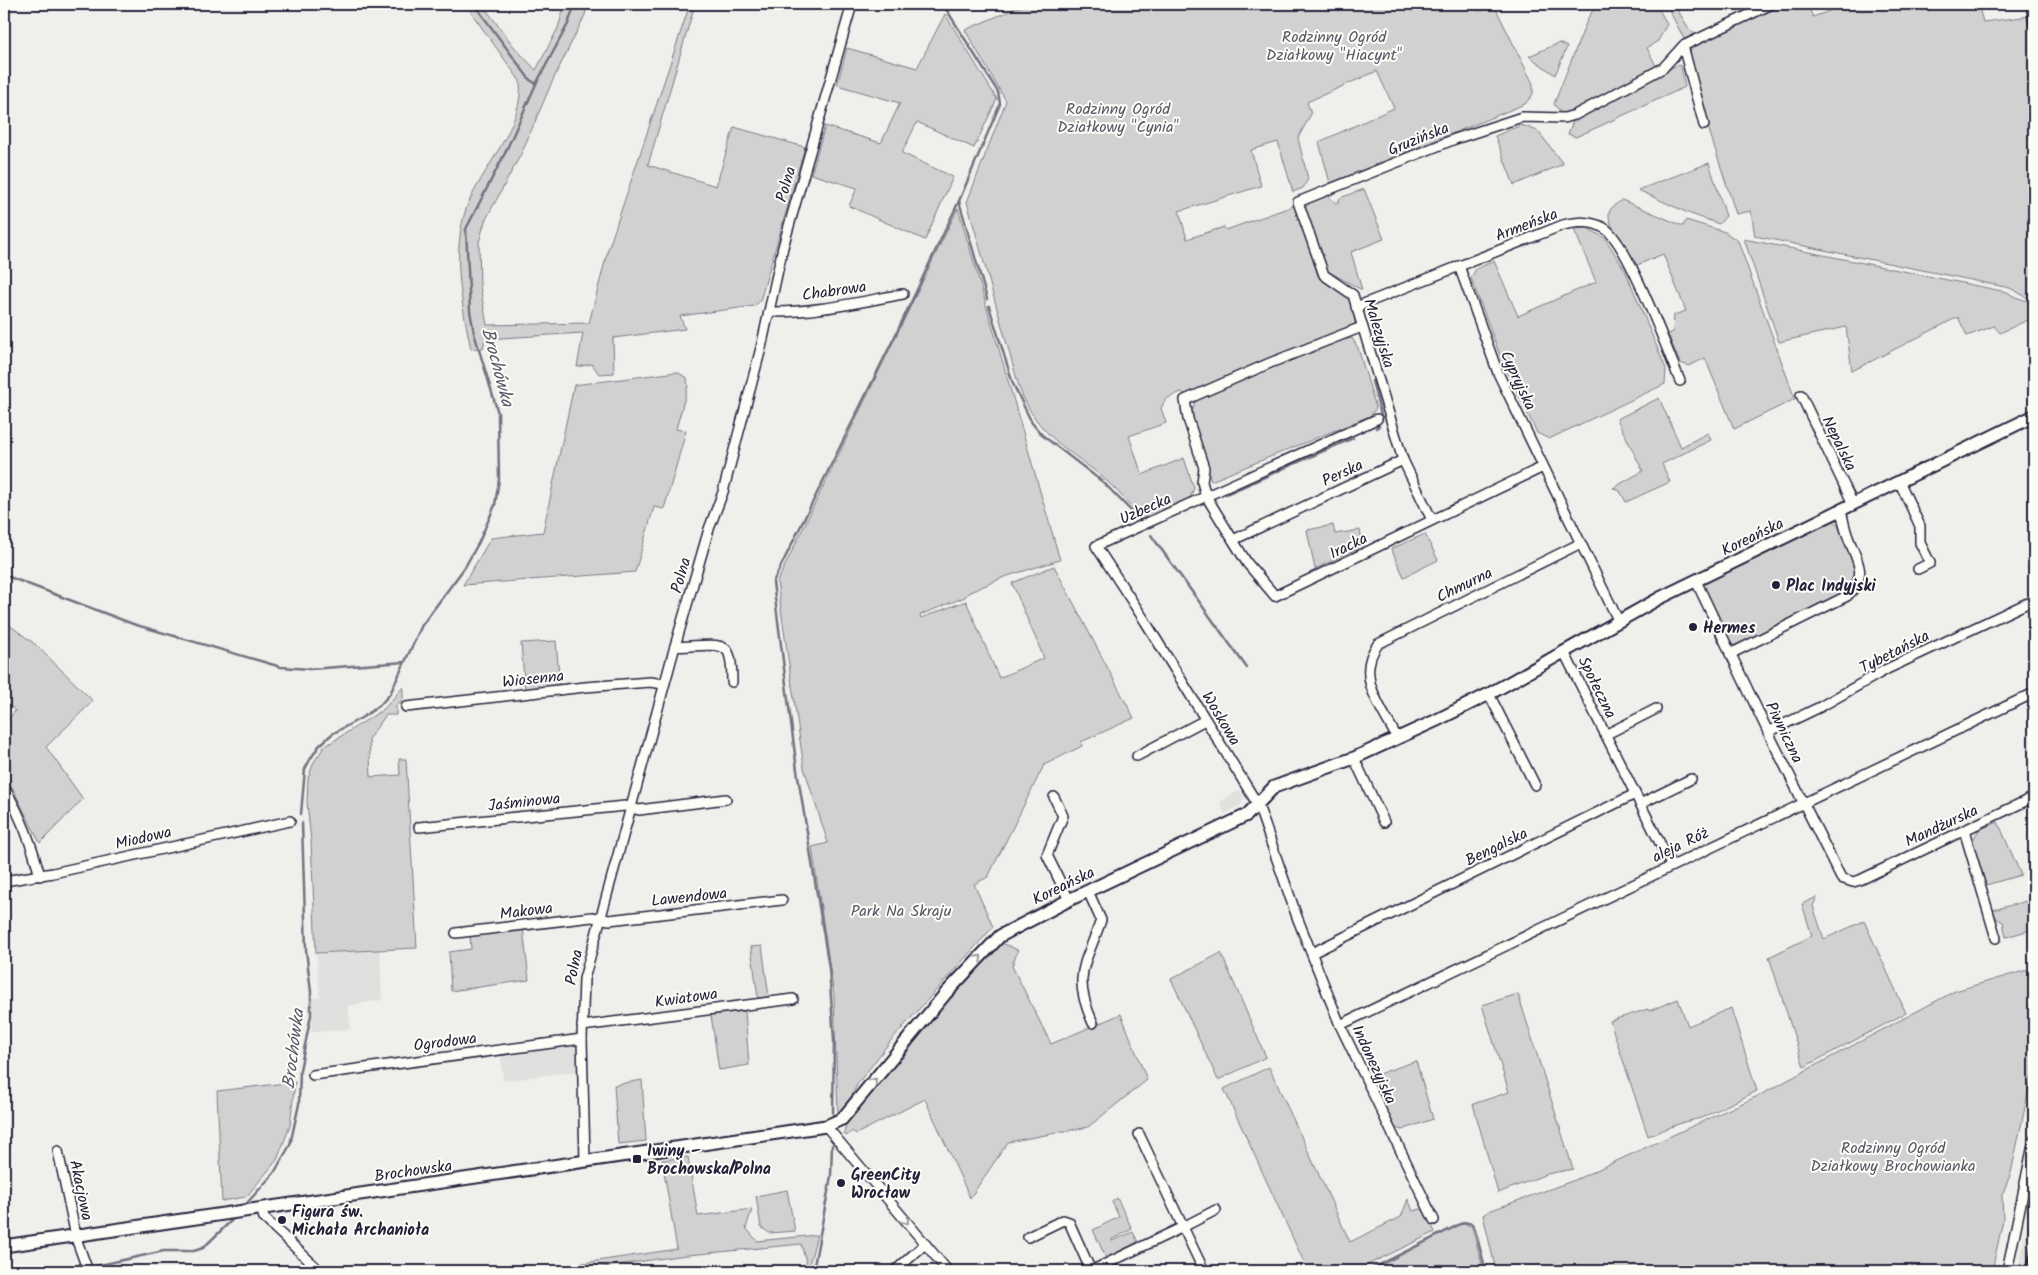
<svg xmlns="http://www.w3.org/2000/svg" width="2038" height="1275" font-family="Kalam,sans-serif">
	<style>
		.built { fill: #e0e0df }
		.green { fill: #d2d1d1; stroke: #7a7a86 }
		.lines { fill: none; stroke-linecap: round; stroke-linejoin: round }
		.stream { stroke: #737381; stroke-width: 2.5 }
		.minor-casing { stroke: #22223b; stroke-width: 12 }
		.tertiary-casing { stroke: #22223b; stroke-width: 15 }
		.minor { stroke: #fdfcf7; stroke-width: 9 }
		.tertiary { stroke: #fdfcf7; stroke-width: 11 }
		.rail-casing { stroke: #22223b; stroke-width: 4.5 }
		.rail { stroke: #fdfcf7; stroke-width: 2.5; stroke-dasharray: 8; stroke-linecap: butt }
		.oneway { stroke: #9a9aa2 }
		.poi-dot { fill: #22223b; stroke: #fdfcf7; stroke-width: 2 }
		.labels { text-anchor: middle; stroke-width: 4; stroke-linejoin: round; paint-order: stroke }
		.park-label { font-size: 16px; fill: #575768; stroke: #fdfcf7 }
		.street-label { font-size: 16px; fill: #22223b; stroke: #fdfcf7 }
		.poi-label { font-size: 16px; font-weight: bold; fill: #22223b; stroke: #fdfcf7; text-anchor: start }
		.water-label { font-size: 18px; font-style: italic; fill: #58586a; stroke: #fdfcf7 }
	</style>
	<rect width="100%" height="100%" fill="#f0efec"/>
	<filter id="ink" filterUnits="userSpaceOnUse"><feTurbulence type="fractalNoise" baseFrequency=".02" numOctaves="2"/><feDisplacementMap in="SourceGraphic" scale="10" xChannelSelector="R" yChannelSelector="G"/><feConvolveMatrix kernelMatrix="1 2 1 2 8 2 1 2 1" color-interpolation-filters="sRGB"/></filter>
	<g filter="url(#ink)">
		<g class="built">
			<path d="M1240,790L1243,795L1242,804L1225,814L1220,802Z"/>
			<path d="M380,948L382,1000L348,1006L351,1029L311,1032L313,998L320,997L316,953Z"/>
			<path d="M577,1045V1071L503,1081L501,1055Z"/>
			<path d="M2034,1189V1271H2018L2032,1200Z"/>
		</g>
		<g class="green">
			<path d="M465,4H482L515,48L536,70L558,28L565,4H587L585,15L552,82L522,152L485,221L479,242L480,286L487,325L589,323L608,250L690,4H695L648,165L716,186L734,127L805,147L760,301L754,306L680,316L685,329L613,338L614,373L599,374L592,364L577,367L583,333L485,339L483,348L471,349C462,305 451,253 466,209C481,169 525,125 520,81Z"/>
			<path d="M1026,4H1475L1478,11L1495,7L1533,84V94L1525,104L1330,183L1319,142L1394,108L1377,71L1307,102L1311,114L1298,138L1308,179L1303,188L1293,192L1278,142L1251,150L1261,186L1179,211L1187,239L1224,227L1226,230L1296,205L1318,276L1349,298L1355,314V324L1189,396L1181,392L1166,399L1161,408L1166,423L1129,436L1142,475L1184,458L1194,488L1190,498L1155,513L1156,518L1145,523C1134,510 1122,495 1109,483C1071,449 1038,439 1019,387L967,202L1006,101L965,30Z"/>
			<path d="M1597,4H1656L1667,24L1658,41L1647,48L1657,68L1575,111L1562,114L1554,104L1588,18Z"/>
			<path d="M1666,4H1674L1689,29L1696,35L1684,39Z"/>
			<path d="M1781,4H1807L1813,17L1848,4H1978L1983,22L2030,16L2034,46V298H2028L2010,288L1755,236L1751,211L1736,214L1707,124L1690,57L1691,48Z"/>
			<path d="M945,14L997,99L974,148L917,122L902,153L953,177L925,240L849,206L857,188L811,174L825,126L881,143L900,103L837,85L847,48L917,68Z"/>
			<path d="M1559,43L1567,47L1555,75L1529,56Z"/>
			<path d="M1677,65L1681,66L1685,87L1576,137L1568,134L1573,121Z"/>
			<path d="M1521,125L1538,131L1563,164L1514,185L1495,136Z"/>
			<path d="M1709,163L1726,216L1719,224L1688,213L1638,190Z"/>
			<path d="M1364,189L1384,239L1351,252L1362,290L1324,269L1305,208L1314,199L1327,195L1337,204L1340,198Z"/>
			<path d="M1622,200L1683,226L1686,220L1725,232L1738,241L1795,399L1734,429L1705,358L1689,366L1680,363L1668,334L1673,332L1674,315L1686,311L1663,254L1635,266C1629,254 1607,226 1609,213C1610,207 1618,203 1622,200Z"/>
			<path d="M958,208L1060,560L1004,577L968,593L965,597L920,615L921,618L966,601L999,678L1044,658L1012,583L1054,566L1134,718L1081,742L1082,746L1044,765L988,877L974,884L993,927L893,1038L858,1083L846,1107L838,1115L834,996L812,847L828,843L804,768L777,582Z"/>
			<path d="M1587,228L1605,238L1625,270L1666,369L1665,384L1549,439L1537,433L1522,402L1501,358L1471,278L1476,269L1494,261L1518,316L1596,282L1574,229Z"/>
			<path d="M1744,239L2007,292L2015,297L2034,303V317L2000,333L1994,326L1967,336L1958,317L1852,371L1846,327L1779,342Z"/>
			<path d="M1352,338L1358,348L1376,408L1370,416L1211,481L1191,417L1195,401L1329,343Z"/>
			<path d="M677,372L687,378L688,386L676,429L686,431L664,509L654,507L635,572L463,585L491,538L543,532L574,385Z"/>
			<path d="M1659,398L1681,447L1708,433L1711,440L1662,464L1670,482L1626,502L1620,491L1613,488L1643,471L1617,419Z"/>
			<path d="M1831,519L1837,524L1857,566L1851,588L1842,595L1737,646H1731L1703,587L1704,581Z"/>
			<path d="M1333,525L1335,534L1360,530L1363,546L1315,569L1307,530Z"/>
			<path d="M1425,534L1438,560L1404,577L1391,549Z"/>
			<path d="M4,621L36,645L93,701L46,747L83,799L40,843L4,771V724L15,711L4,699Z"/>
			<path d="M556,641L560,687L525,690L521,643Z"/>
			<path d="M403,687V699L396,706V715H386L369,738L371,777L400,775L399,759H406L417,948L316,953L311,841L307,803L308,778L314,762L324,747L384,709Z"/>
			<path d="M1998,822L2021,875L1986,885L1972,841L1979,830Z"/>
			<path d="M1817,897L1813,906L1824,939L1864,921L1906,1013L1804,1067L1769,957L1812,936L1802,904Z"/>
			<path d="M2034,899V929L2006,937L2003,922L1996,918L1993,910Z"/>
			<path d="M523,928L529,980L451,991L449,952L471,949L470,935Z"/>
			<path d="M1002,943L1018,950L1012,966L1051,1044L1121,1014L1147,1080L1088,1127L1008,1142L970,1198L925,1099L856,1134L852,1131L847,1136L844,1134L846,1123L897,1056L902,1059L924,1030L928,1019L996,945Z"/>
			<path d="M762,946L769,997L758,998L751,947Z"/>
			<path d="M1221,953L1266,1057L1218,1080L1171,979Z"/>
			<path d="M2034,968V1065L2011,1173L2002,1195L2003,1220L1992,1271H1496L1483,1215L1489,1211L1575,1180L1760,1095L1955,991Z"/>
			<path d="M1518,994L1573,1169L1547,1174L1498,1193L1473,1104L1509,1092L1482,1005Z"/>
			<path d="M1678,999L1688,1026L1731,1008L1757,1091L1701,1118L1684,1122L1648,1136L1610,1021L1648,1009L1649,1011Z"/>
			<path d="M745,1011L749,1065L719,1070L711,1015Z"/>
			<path d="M1416,1061L1433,1119L1402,1130L1392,1127L1370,1077Z"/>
			<path d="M1269,1067L1350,1242L1401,1217L1408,1199L1413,1211L1420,1209L1426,1212L1435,1232L1355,1271H1308L1224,1089Z"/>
			<path d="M642,1080L646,1141L618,1144L614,1085Z"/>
			<path d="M295,1082L290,1126L277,1160L246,1197L222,1201L217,1091Z"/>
			<path d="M688,1157L698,1216L752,1209L746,1228L757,1241L817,1235L808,1269L801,1244L678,1256L577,1271H530L677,1249L662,1160Z"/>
			<path d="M787,1190L795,1231L769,1233L761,1227L756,1196Z"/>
			<path d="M1117,1198L1132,1229L1112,1239V1241L1133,1232L1138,1242L1106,1258L1093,1230L1119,1217L1112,1202Z"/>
			<path d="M1464,1223L1472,1227L1484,1271H1370Z"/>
		</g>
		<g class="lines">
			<g class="stream">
				<path d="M474,4L530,80L535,83"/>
				<path d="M959,201L987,299"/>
				<path d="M989,306L1013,384L1032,423L1042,435L1104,483L1140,520"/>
				<path d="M1372,381L1382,419"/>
				<path d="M1376,428L1379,426"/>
				<path d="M1226,494L1353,438"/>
				<path d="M1151,535L1247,668"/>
				<path d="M4,575L133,624L281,667L310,669L405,662"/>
				<path d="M301,814L305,769L311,758L319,746L332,734L363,717L380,705L390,694L422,625L465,567L479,542L495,505L499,479L498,413L474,333L470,311L466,229L505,153L536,84L568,24L575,4"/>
				<path d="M833,1116L834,1040L829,968L797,770L773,582L896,334L959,201L1000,104L998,92L943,4"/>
				<path d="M247,1203L274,1173L290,1145L299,1104L300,1070L311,1015V992L306,950L302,823"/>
				<path d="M91,1267L164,1251H194L203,1248L233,1219"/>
				<path d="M813,1271L831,1176L832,1145"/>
				<path d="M1367,1271L1464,1222L1472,1224L1475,1230L1486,1271"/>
			</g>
			<g class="minor-casing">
				<g id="minor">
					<path d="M2031,4L2034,23"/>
					<path d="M1683,46L1704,125"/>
					<path d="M1459,266L1498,373L1619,622"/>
					<path d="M1356,307L1563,225C1577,222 1590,220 1604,228C1627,240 1668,352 1680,381"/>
					<path d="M769,312C814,313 859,302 903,294"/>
					<path d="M1362,327L1270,363L1185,400L1188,419L1204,468L1202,482L1206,496L1247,563L1275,596L1543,467"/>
					<path d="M1801,395L1853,504"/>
					<path d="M1377,419L1096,546L1145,621L1258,805L1297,917L1340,1025L1434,1220"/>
					<path d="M1403,460L1353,295L1324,275L1298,202L1455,139L1522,117L1564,118L1575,115L1663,68L1683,46L1772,4"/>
					<path d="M1899,481L1920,526V543L1930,563L1918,569"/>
					<path d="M1233,540L1403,460L1432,520"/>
					<path d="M1696,581L1768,732L1841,878L1853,882L1860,880L2034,797"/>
					<path d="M675,646C689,649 724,638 729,654C732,662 732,673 732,682"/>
					<path d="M1564,652L1671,865"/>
					<path d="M1730,654L1847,596C1871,574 1855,559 1847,534C1844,526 1843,518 1841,510"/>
					<path d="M1489,694L1535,785"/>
					<path d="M406,707L585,687L650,682L664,684"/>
					<path d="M1768,732L1820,707L1887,669L2034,600"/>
					<path d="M1605,735L1656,709"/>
					<path d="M1397,738C1382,708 1354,676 1378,644L1579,544"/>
					<path d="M1137,756L1205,720"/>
					<path d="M1354,758L1384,822"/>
					<path d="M4,787C21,816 32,844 40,876"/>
					<path d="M1054,797L1063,816L1047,855L1069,900"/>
					<path d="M1640,804L1691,779"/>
					<path d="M419,827L625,806L639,810L726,799"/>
					<path d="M1964,830L1996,938"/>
					<path d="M4,881L53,873L290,821"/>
					<path d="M1088,891L1101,920C1086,965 1071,974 1093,1023"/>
					<path d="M456,933L592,917L609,920L782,900"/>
					<path d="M1312,953L1635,794"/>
					<path d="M1340,1025L2034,693"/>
					<path d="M582,1026L793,999"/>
					<path d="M313,1075L582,1039"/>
					<path d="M826,1126L948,1271"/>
					<path d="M58,1151L77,1241L88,1271"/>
					<path d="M585,1161L582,1039L584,979L675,646L709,529L723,492L761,348L783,247L852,4"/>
					<path d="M261,1208L264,1218L320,1271"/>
					<path d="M1028,1237L1063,1220L1069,1222L1091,1271"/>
					<path d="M895,1271L925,1244"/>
					<path d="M1091,1271L1183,1227L1139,1134"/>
					<path d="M1204,1271L1183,1227L1216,1210"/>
					<path d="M2007,1271L2034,1140"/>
				</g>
			</g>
			<g class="tertiary-casing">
				<path id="tertiary" d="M4,1246L826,1126L842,1119L946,993L1000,936L1069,900L1247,815L1274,787L1354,758L1435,721L1489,694L1660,598L2034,416"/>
			</g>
			<use href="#minor" class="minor"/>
			<use href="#tertiary" class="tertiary"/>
			<g class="rail-casing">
				<path id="rail" d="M2028,1271L2034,1239"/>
			</g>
			<use href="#rail" class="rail"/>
		</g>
		<defs><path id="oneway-chevron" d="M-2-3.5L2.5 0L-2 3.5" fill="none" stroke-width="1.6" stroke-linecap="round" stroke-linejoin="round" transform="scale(1.25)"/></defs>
		<g class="oneway">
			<use href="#oneway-chevron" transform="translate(979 958) rotate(-46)"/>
			<use href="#oneway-chevron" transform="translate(874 1081) rotate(-52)"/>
			<use href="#oneway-chevron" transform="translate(906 1221) rotate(50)"/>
		</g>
	</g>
	<g class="poi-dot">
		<circle cx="1776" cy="585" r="5"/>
		<circle cx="1693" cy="627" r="5"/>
		<rect x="632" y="1154" width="10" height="10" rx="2.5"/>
		<circle cx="841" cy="1183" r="5"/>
		<circle cx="282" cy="1220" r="5"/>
	</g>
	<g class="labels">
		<g class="park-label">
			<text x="1334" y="42">Rodzinny Ogród<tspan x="1334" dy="18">Działkowy "Hiacynt"</tspan></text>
			<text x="1118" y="114">Rodzinny Ogród<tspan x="1118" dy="18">Działkowy "Cynia"</tspan></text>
			<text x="901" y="916">Park Na Skraju</text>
			<text x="1893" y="1153">Rodzinny Ogród<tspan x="1893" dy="18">Działkowy Brochowianka</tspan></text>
		</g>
		<g class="street-label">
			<text transform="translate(1418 138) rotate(-22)" y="6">Gruzińska</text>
			<text transform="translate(785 184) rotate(-74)" y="6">Polna</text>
			<text transform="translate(1526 224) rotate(-21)" y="6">Armeńska</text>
			<text transform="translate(834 290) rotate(-8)" y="6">Chabrowa</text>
			<text transform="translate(1380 333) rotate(73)" y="6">Malezyjska</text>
			<text transform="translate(1519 380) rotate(65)" y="6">Cypryjska</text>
			<text transform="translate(1840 443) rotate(64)" y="6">Nepalska</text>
			<text transform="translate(1342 472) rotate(-25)" y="6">Perska</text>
			<text transform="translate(1145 508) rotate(-24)" y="6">Uzbecka</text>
			<text transform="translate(1752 536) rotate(-26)" y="6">Koreańska</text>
			<text transform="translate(1348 545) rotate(-26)" y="6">Iracka</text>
			<text transform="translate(680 575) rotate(-74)" y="6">Polna</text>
			<text transform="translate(1464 584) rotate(-26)" y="6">Chmurna</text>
			<text transform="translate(1894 651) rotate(-27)" y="6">Tybetańska</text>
			<text transform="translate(533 678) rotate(-6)" y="6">Wiosenna</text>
			<text transform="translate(1598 687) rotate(64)" y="6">Społeczna</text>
			<text transform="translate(1222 718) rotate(59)" y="6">Woskowa</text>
			<text transform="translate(1785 732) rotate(64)" y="6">Piwniczna</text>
			<text transform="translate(524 801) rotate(-6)" y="6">Jaśminowa</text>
			<text transform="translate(1941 825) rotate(-25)" y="6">Mandżurska</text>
			<text transform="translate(143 837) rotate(-13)" y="6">Miodowa</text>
			<text transform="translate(1680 844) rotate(-26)" y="6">aleja Róż</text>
			<text transform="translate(1496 846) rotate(-26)" y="6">Bengalska</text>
			<text transform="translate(1063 885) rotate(-26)" y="6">Koreańska</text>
			<text transform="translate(689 896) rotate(-6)" y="6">Lawendowa</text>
			<text transform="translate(526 910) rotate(-7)" y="6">Makowa</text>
			<text transform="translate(573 967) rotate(-79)" y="6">Polna</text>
			<text transform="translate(686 997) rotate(-8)" y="6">Kwiatowa</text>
			<text transform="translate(445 1041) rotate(-7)" y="6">Ogrodowa</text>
			<text transform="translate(1375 1064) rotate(65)" y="6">Indonezyjska</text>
			<text transform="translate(413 1170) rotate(-8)" y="6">Brochowska</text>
			<text transform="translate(82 1190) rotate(78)" y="6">Akacjowa</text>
		</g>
		<g class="poi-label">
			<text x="1786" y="591">Plac Indyjski</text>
			<text x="1703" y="633">Hermes</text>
			<text x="647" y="1156">Iwiny –<tspan x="647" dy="18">Brochowska/Polna</tspan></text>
			<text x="851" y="1180">GreenCity<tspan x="851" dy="18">Wrocław</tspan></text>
			<text x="292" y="1217">Figura św.<tspan x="292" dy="18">Michała Archanioła</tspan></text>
		</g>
		<g class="water-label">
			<text transform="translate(498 367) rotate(75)" y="6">Brochówka</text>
			<text transform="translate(293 1049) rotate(-83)" y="6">Brochówka</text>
		</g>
	</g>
	<rect width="2038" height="1275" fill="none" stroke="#fdfcf7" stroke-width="20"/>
	<rect x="10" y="10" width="2018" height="1255" fill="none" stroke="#22223b" stroke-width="2" filter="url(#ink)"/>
</svg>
